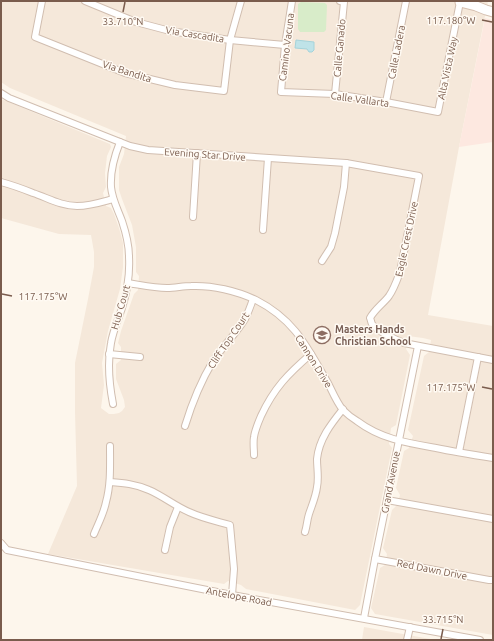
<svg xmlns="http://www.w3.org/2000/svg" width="494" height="641" font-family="Ubuntu,sans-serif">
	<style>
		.residential { fill: #f5e8da }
		.commercial { fill: #fde8e0 }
		.green { fill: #d8ecc9 }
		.water { fill: #bfe3e8; stroke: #a5d3da }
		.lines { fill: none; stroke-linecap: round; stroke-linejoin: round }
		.street-casing { stroke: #d1beb0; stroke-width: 8 }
		.secondary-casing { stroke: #d6c0b0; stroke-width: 11 }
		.street { stroke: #fff; stroke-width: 6 }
		.secondary { stroke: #fff; stroke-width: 9 }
		.ticks { fill: none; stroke: #7a5c4d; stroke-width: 1.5 }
		.labels { text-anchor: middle; stroke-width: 3; stroke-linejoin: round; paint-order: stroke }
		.street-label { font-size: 10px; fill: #7a5c4d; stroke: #fffaf3 }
		.education-label { font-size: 10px; font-weight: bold; fill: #785e54; stroke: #fffaf3; text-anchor: start }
		.ticks-label { font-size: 10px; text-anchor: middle; fill: #7a5c4d; stroke: #fffaf3; stroke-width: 3; stroke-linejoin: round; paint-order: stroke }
	</style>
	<rect width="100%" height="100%" fill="#fdf6ec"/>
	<g class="residential">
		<path d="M1,1H488L459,147L428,315L493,326V635L375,614L371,608L380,568L385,565L387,554L383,548L392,510L397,505L400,495L396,488L404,451L409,448L413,436L408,430L424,356L429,352L431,340L423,338L408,336L406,349L410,355L396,425L391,428L389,444L392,448L360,605L355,610L246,589L241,585L228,581L224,584L48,554L77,486L75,412V363L88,299L94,267V252L91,235L59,234L1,218V99L110,144L111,147L107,156L105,173L106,187L103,193L106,206L111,208L114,214L119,228L123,243V267L120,289L108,331L102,363L104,385L101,408L109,414H114L119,413L122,411L125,407L124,400L116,379V364L121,360V347L118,343L121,331L134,294L138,290L139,276L136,272V247L132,225L122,199L119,190V167L124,154L126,136L10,88L1,82Z"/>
		<path d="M364,627L436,640H362Z"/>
	</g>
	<path class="commercial" d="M485,18L493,20V142L459,147Z"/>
	<path class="green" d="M301,2L325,3L327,5L326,30L324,32H300L298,29V4Z"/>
	<path class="water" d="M296,40L314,42V50L312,52H309L307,49L295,48Z"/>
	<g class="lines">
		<g class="street-casing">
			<g id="street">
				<path d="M42,1L35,37L125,73L175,85L224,91L230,40L241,1"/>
				<path d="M85,1L136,22L170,31L230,40L285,45"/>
				<path d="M292,1L285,45L281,92L335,94L386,102L438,112L460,2"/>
				<path d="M1,93L9,98L130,146L148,150L346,163L419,176L400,272C397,280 394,289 389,296C383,304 375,309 370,318C371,320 371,322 372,324C377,331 396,340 404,343L493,360"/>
				<path d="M335,94L344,2L340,1"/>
				<path d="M386,102L406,1"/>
				<path d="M1,182C12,185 23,189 33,193C48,198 61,206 77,206C90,206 102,202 113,199"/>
				<path d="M193,217L197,153"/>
				<path d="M263,230L268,158"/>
				<path d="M322,261L331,247L335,233L344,187L346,163"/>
				<path d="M128,283C141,285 154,288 167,288C175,288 183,286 191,286C212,285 237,291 256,300C295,320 307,347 328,383C332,391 337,403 343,410C347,414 352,418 357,421C381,439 407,443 436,448C455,452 474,455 493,458"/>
				<path d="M109,354L140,357"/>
				<path d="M113,404C109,383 107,364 111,343C113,331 118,320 122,308C127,292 130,275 129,257C129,245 126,233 122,221C118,210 112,199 111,187C110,171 114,157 120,142"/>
				<path d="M185,426C192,403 201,381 213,361C223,346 236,334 245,319C248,313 251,305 253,299"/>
				<path d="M459,452L478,357"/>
				<path d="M254,455C254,449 253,443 254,437C255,430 258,423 261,416C274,388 288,374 311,354"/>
				<path d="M110,482C123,483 136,484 149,490C163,496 175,506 189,512C202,518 216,521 230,525L234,569L232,595"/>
				<path d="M387,500L493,519"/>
				<path d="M305,532C307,526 307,520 309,514C312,505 316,496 317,487C319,478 317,468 317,459C319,439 331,424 343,409"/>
				<path d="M94,534C98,524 104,513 106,502C111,484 110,465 110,446"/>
				<path d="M1,543L7,550L232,595L480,640"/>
				<path d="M165,550L170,527L178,507"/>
				<path d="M375,559L489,580H493"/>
				<path d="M364,618L375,559L418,346"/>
				<path d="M407,640L410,627"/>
			</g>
		</g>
		<g class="secondary-casing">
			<path id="secondary" d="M460,1V2L476,6L486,10L493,12"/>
		</g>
		<use href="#street" class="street"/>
		<use href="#secondary" class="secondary"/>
	</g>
	<path class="ticks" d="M123,12L125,2M482,20L492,22M2,294L12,296M482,387L492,389M441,639L443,629"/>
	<defs>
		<g id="school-ring" transform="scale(0.9)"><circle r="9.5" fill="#fffaf3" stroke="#8d6e63" stroke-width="1.5"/><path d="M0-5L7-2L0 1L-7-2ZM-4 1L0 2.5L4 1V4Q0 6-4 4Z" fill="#8d6e63"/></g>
	</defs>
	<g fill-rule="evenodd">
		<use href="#school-ring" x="322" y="335"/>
	</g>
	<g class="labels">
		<g class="street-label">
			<text transform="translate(195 34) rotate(9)" y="4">Via Cascadita</text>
			<text transform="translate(286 47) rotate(-83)" y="4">Camino Vacuna</text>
			<text transform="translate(339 48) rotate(-85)" y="4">Calle Ganado</text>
			<text transform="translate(396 52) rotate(-79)" y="4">Calle Ladera</text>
			<text transform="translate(447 68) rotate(-78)" y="4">Alta Vista Way</text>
			<text transform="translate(127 71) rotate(18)" y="4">Via Bandita</text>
			<text transform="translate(360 99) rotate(8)" y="4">Calle Vallarta</text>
			<text transform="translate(205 154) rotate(4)" y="4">Evening Star Drive</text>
			<text transform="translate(406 239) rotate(-78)" y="4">Eagle Crest Drive</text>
			<text transform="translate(120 307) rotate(-74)" y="4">Hub Court</text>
			<text transform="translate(228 340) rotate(-56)" y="4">Cliff Top Court</text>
			<text transform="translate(314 361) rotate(58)" y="4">Cannon Drive</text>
			<text transform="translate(390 482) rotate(-79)" y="4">Grand Avenue</text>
			<text transform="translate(432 569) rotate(11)" y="4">Red Dawn Drive</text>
			<text transform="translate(239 596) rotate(11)" y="4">Antelope Road</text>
		</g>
		<g class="education-label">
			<text x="335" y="333">Masters Hands<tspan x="335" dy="12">Christian School</tspan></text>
		</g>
	</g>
	<g class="ticks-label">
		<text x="451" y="24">117.180°W</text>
		<text x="123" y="25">33.710°N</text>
		<text x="43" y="300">117.175°W</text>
		<text x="451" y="391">117.175°W</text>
		<text x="443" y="623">33.715°N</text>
	</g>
	<rect width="494" height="641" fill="none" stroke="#7a5c4d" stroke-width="4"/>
</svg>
